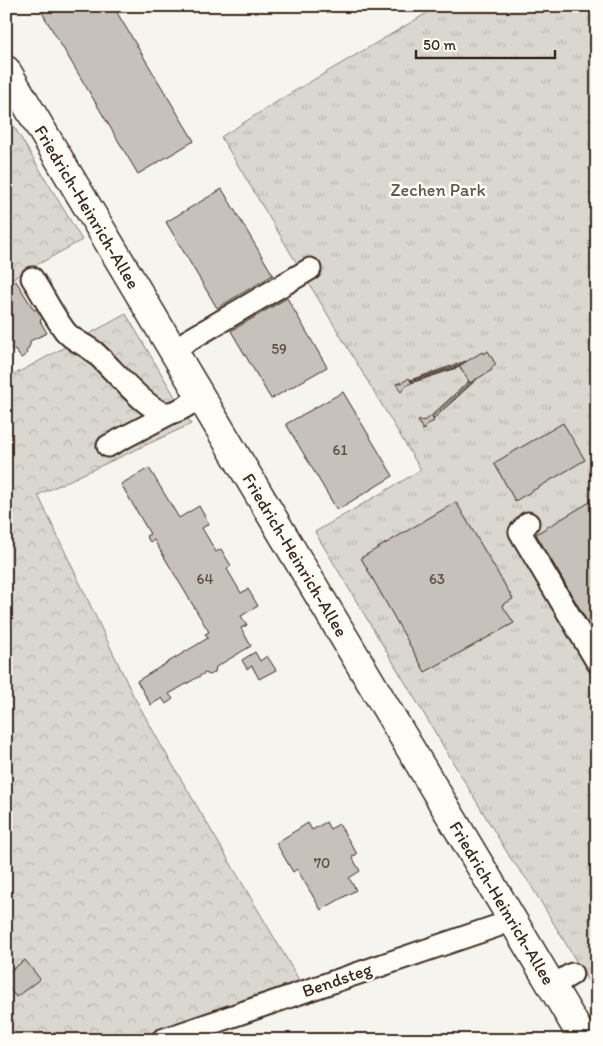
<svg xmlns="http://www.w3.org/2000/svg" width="603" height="1046" font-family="Itim,sans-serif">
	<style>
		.forest { fill: url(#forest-crowns); stroke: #8a8077 }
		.park { fill: url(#park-tufts); stroke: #8a8077 }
		.building { fill: #c7c1bb; stroke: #3b2a1e }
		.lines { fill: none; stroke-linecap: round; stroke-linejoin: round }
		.minor-casing { stroke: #3b2a1e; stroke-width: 25 }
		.major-casing { stroke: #3b2a1e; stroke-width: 31 }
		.minor { stroke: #fdfcf7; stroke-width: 21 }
		.major { stroke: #fdfcf7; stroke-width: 28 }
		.labels { text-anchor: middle; stroke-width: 5; stroke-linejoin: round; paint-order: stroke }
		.number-label { font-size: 15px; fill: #5e5045 }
		.park-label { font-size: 18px; fill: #63554a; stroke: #fdfcf7 }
		.street-label { font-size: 18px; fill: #3b2a1e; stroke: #fdfcf7 }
	</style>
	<defs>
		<pattern id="forest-crowns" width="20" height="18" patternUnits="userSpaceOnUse" patternTransform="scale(1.25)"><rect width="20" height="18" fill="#dad6d0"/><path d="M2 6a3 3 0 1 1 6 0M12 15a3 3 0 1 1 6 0" fill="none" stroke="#bcb8b2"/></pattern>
		<pattern id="park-tufts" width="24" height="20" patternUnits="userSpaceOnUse" patternTransform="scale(1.25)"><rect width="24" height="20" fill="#dad6d0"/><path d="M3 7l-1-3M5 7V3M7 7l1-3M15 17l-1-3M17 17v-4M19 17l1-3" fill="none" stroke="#bcb8b2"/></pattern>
	</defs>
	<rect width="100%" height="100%" fill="#f5f4ee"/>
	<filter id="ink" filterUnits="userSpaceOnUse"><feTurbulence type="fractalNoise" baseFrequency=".02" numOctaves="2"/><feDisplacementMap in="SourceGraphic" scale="10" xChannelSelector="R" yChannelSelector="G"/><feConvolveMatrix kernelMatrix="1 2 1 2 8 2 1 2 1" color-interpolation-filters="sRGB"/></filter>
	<g filter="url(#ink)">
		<g class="forest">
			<path d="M6,113L82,240L6,282Z"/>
			<path d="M126,314L191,424L38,495L133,695L161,745L305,990L162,1040H6V379Z"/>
		</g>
		<path class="park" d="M439,6H597V996L529,882L511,859L315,532L421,470L221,137L286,96Z"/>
		<g class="building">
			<path d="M38,6H113L194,141L138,174Z"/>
			<path d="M222,189L273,275L217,308L166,222Z"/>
			<path d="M16,281L34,310L39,309L44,317L40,321L47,333L30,341V345L26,352L27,354L21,358L16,351L13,350L6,345V286Z"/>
			<path d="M287,298L327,367L271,399L231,331Z"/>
			<path d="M488,351L496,365L491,368L492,370L470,383L459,366L482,352L483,354Z"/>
			<path d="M466,361L462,364L410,381L411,382L460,366V367L411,383L406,386L401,392L396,384L403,382L409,378L410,380Z"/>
			<path d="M477,379L433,419L434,421L428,424L423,430L418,421L426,420L431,416L469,381V383L432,417L433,419L472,382Z"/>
			<path d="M343,392L393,476L337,510L286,424Z"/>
			<path d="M563,423L585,460L515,501L494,463Z"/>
			<path d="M149,468L179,518L199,506L209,524L202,528L216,552L221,549L231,566L227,569L241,593L248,589L258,606L241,616L247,625L241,628L251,646L216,667L215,672L210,675L205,673L169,694L173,699L166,704L162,698L151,705L137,681L208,638L205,634L209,632L154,540L150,542L146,536L150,534L121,484Z"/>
			<path d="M456,502L513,599L502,605L514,623L425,672L361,558Z"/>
			<path d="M590,502L597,513V638L536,534Z"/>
			<path d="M255,652L260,661L267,656L276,670L259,679L252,666L247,669L242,660Z"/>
			<path d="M326,822L330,829L339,824L357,854L352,857L360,871L349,878L356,890L321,910L297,869L293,872L276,843L308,823L312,830Z"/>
			<path d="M25,960L40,979L16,997L6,984V974Z"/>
		</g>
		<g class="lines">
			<g class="minor-casing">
				<g id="minor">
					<path d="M32,278C43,295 53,315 65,331C72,340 84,344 93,351C110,365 146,411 166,413C177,414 191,403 200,397"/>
					<path d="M172,350L310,269"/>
					<path d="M108,446L169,414"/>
					<path d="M528,523L520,532L597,662"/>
					<path d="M552,986L572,974"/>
					<path d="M162,1040L497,926L511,918"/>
				</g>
			</g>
			<g class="major-casing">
				<path id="major" d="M6,70L584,1040"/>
			</g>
			<use href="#minor" class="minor"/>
			<use href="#major" class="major"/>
		</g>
	</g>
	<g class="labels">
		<g class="number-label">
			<text x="279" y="354">59</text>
			<text x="340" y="455">61</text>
			<text x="205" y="584">64</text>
			<text x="437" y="584">63</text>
			<text x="322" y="868">70</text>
		</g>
		<g class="park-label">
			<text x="438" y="196">Zechen Park</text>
		</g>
		<g class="street-label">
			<text transform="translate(87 207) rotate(59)" y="6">Friedrich-Heinrich-Allee</text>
			<text transform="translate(295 555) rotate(59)" y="6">Friedrich-Heinrich-Allee</text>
			<text transform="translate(502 903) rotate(59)" y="6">Friedrich-Heinrich-Allee</text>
			<text transform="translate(337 980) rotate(-19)" y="6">Bendsteg</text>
		</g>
	</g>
	<rect width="603" height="1046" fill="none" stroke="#fdfcf7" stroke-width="25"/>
	<rect x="12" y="12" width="578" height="1021" fill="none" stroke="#3b2a1e" stroke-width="2" filter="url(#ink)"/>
	<path d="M416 50v8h139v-8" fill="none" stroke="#3b2a1e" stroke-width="2.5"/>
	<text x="423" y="50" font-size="15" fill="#3b2a1e" stroke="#fdfcf7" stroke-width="4" paint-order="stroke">50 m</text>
</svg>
